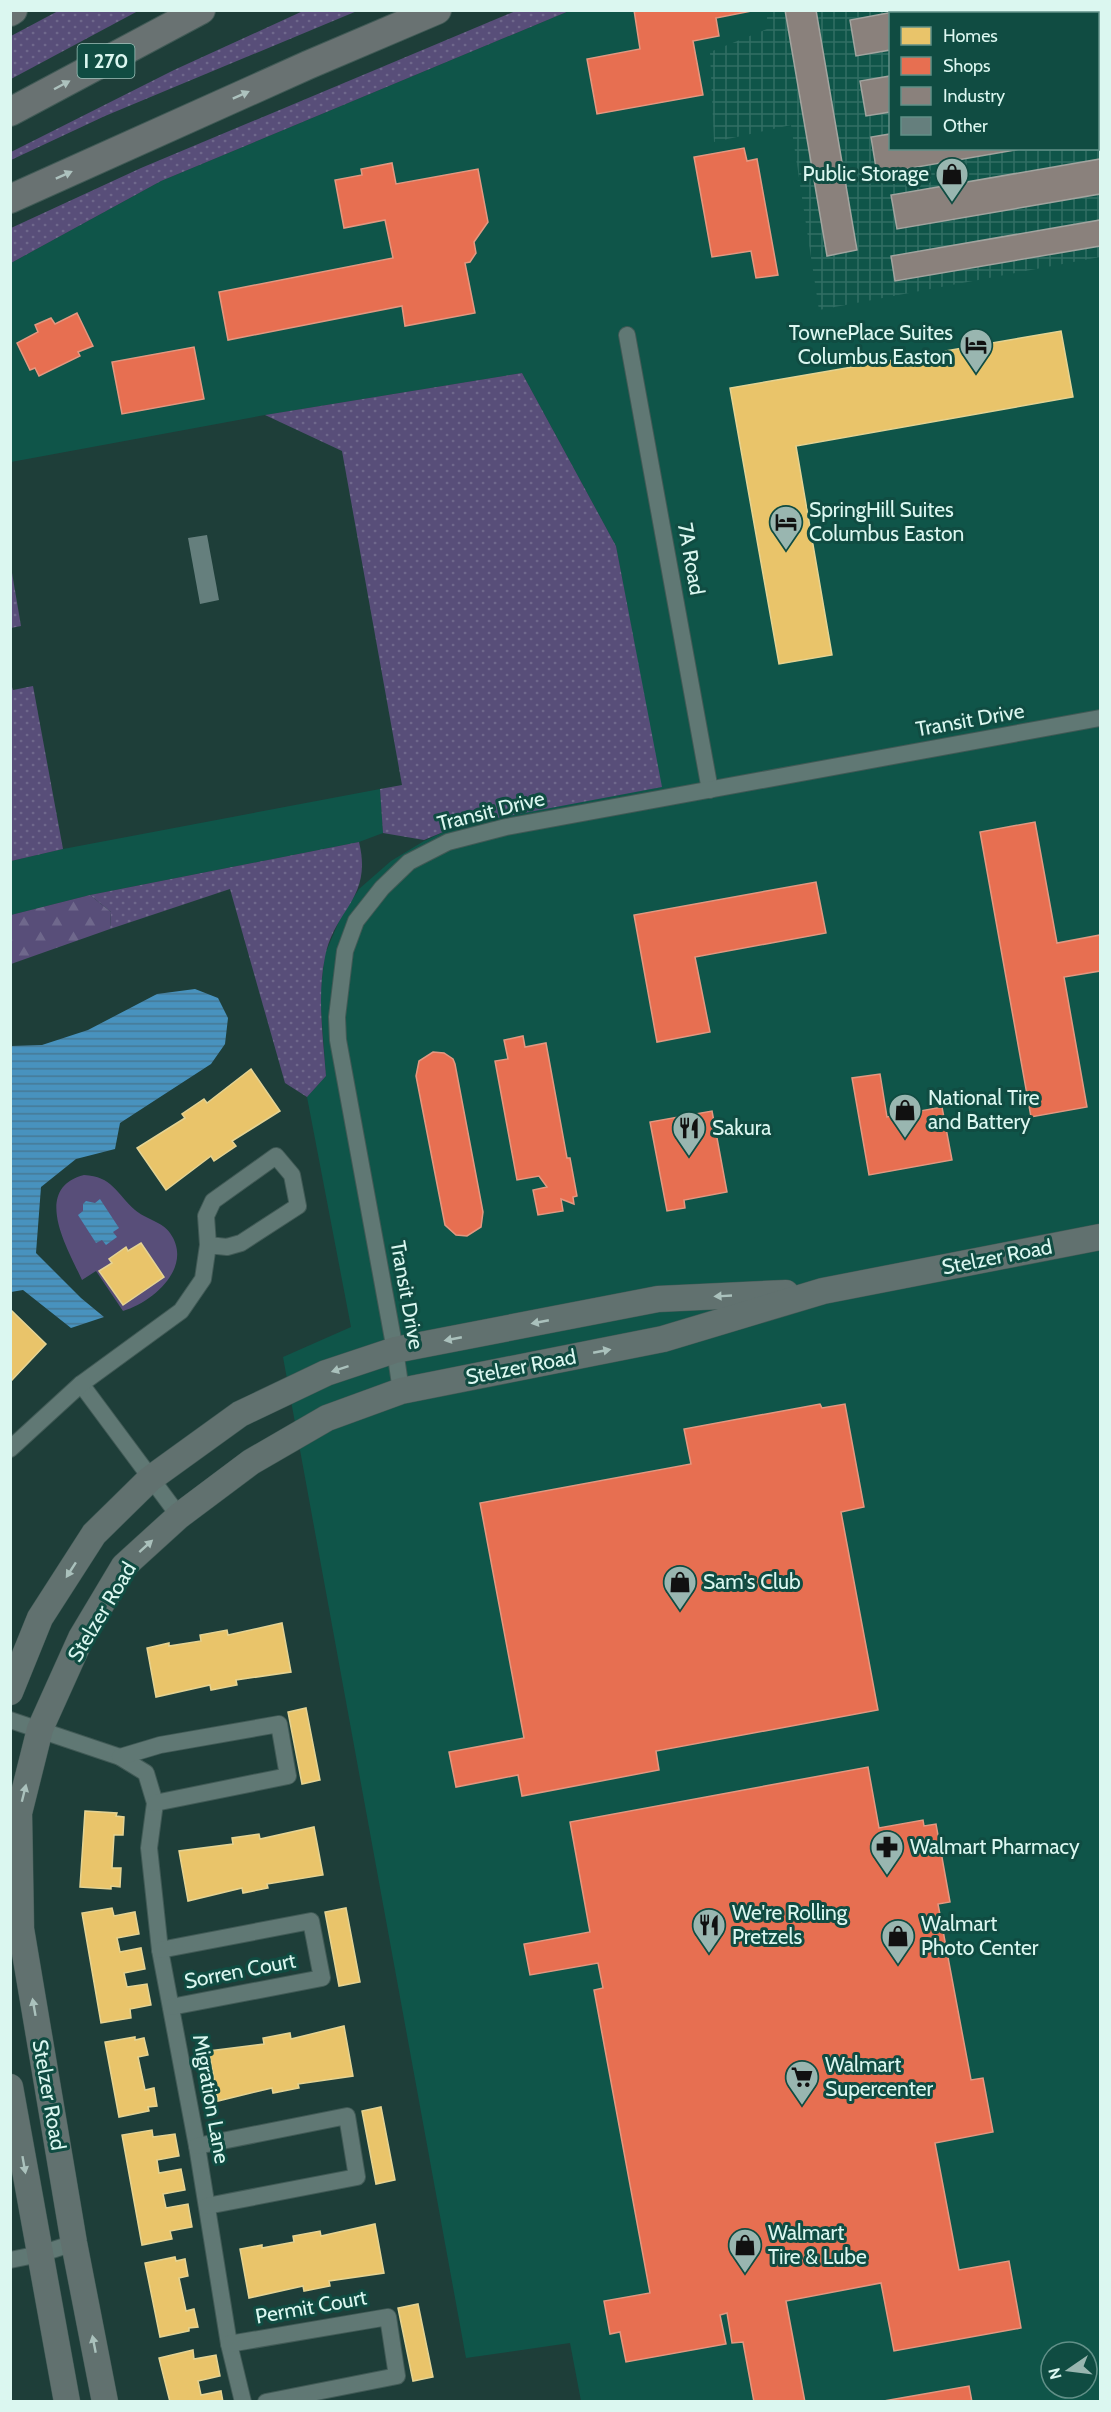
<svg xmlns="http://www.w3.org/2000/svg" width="1111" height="2412" font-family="Cabin,sans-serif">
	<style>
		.built { fill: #0f5549; fill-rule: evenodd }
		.industrial { fill: url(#industrial-grid); fill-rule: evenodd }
		.grass { fill: url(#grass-dots) }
		.forest { fill: url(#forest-firs) }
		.pitch { fill: #584e79 }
		.water { fill: url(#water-rules) }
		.homes { fill: #e9c46a; stroke: #e5d392; stroke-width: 1.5 }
		.shops { fill: #e76f51; stroke: #e39881; stroke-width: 1.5 }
		.industry { fill: #8a817c; stroke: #a2a49f; stroke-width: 1.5 }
		.building { fill: #657f7d }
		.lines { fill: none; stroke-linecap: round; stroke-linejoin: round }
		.street-casing { stroke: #415a56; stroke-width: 18 }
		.primary-casing { stroke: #415a56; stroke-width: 27 }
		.highway-casing { stroke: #415a56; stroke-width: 30 }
		.street { stroke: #607874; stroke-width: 16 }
		.primary { stroke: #61716f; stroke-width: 26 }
		.highway { stroke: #697272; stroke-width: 28 }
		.oneway { fill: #adc2be }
		.oneway2 { fill: #aac1bc }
		.labels { text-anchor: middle; stroke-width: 6; stroke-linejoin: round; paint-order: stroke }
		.shield { fill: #104c42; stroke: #9ec4bc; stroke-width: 1.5 }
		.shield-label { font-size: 20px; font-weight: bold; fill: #dbf7f0 }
		.poi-label { font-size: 21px; fill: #dbf7f0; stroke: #104c42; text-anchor: start }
		.street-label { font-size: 21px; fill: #dbf7f0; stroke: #104c42 }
	</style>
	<defs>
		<pattern id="industrial-grid" width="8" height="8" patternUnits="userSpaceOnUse" patternTransform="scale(1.5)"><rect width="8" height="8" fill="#0f5549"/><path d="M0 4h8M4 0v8" fill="none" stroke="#316e64"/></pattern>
		<pattern id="grass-dots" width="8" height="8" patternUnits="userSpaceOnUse" patternTransform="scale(1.5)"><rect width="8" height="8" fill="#584e79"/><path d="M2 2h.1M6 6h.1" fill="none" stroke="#6f688c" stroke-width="1.8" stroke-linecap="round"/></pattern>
		<pattern id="forest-firs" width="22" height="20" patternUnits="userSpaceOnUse" patternTransform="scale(1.5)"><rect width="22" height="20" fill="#584e79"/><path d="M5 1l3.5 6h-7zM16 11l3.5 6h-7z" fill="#6f688c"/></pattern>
		<pattern id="water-rules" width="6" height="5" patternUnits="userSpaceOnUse" patternTransform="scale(1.5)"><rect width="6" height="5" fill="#4892be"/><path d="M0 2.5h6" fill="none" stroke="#467995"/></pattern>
	</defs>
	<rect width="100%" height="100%" fill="#1e3e39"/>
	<g class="built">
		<path d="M569,11H1100V2401H581L570,2343L466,2358L283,1357L351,1327L307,1097L326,1076L320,996L325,954L340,919L359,889L391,861L424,841L459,825L661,787L616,546L522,373L265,415L11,462V263L161,181ZM890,14H1098V148H890ZM1051,2352H1087V2388H1051Z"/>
		<path d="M380,789L383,833L359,842L90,895L11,915V861L63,849Z"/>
	</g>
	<path class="industrial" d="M767,11H1100V257L819,310L791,125L714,142L710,52L767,29ZM890,14H1098V148H890Z"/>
	<g class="grass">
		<path d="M518,10L569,11L161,181L11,263V228L141,168Z"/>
		<path d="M58,11H138L11,79V36Z"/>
		<path d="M303,11H357L105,116L11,160V152L174,70Z"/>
		<path d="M522,373L616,546L662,787L460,825L424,840L383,833L380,789L402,785L342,451L265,415Z"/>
		<path d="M11,567L21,626L11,628H10Z"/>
		<path d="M10,681L13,690L33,686L63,849L11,861Z"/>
		<path d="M359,842C373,899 334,909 325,957C317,996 323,1036 326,1076L307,1097L285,1083L230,889L110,929L111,912L90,895Z"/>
	</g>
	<path class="forest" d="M90,895L111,912L110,929L11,964V915Z"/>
	<path class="pitch" d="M84,1175C112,1176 117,1194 135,1210C145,1219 163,1222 170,1233C194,1267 153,1302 123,1311L96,1271L82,1280C68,1249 31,1189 84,1175Z"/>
	<g class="water">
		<path d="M195,989L218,998L228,1018L225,1044L211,1064L120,1123L115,1149L76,1159L41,1187L36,1253L81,1298L104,1317L71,1328L23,1290L11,1292V1046L42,1045L88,1030L157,994Z"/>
		<path d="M100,1199L119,1228L113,1232L117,1237L106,1245L102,1240L96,1243L78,1215L83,1211V1204L86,1201L95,1203Z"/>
	</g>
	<g class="homes">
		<path d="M1061,331L1073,397L796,446L832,655L779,664L730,388Z"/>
		<path d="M251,1069L280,1111L232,1141L236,1146L214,1161L211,1156L166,1190L137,1148L185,1118L182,1114L204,1099L207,1103Z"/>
		<path d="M141,1243L164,1277L123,1305L99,1271L112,1263L109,1259L126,1247L128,1251Z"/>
		<path d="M11,1310L46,1344L10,1382V1311Z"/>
		<path d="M282,1623L291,1672L236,1680L237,1685L211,1690L210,1685L156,1697L147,1648L169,1643V1646L201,1641L200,1635L227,1630L228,1635Z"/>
		<path d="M306,1708L320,1780L302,1784L288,1712Z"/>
		<path d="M85,1811L117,1813L116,1816L124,1817L123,1835H114L112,1868H121L120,1887L111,1886V1889L80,1887Z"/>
		<path d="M314,1827L323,1875L267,1884L268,1888L243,1893L242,1888L188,1901L179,1851L233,1844L232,1838L259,1834L260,1839Z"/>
		<path d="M112,1908L114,1916L135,1912L139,1934L117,1938L120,1952L141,1948L145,1969L124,1973L127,1987L147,1984L151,2005L130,2009L131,2018L101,2023L82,1913Z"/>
		<path d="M346,1908L360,1982L339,1986L325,1912Z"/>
		<path d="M344,2026L353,2076L298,2084L299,2088L273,2093L272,2088L218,2101L209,2051L264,2044L263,2038L290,2033L291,2039Z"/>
		<path d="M135,2037V2040L144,2038L148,2055L138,2057L145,2090L154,2088L157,2106L148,2107L149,2111L119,2117L105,2042Z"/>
		<path d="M381,2107L395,2180L376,2184L362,2111Z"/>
		<path d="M152,2130L153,2137L175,2134L179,2156L157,2160L159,2173L181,2169L185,2190L163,2194L166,2208L188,2204L192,2227L170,2231L172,2239L142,2245L122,2135Z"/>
		<path d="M375,2224L384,2273L329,2281L330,2286L304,2291L303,2286L249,2298L240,2249L262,2245V2248L294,2242L293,2236L320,2231L321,2236Z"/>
		<path d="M175,2257L176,2261L185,2259L188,2276L179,2278L186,2311L194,2309L198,2327L189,2328V2331L160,2337L145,2263Z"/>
		<path d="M418,2304L433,2377L413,2381L398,2308Z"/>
		<path d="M193,2350L194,2359L216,2355L220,2376L198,2381L201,2395L221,2391L223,2402H170L159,2358Z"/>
	</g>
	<g class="shops">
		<path d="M634,10H752V11L716,18L719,36L693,41L703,95L597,114L587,59L640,49Z"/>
		<path d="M744,148L747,161L757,159L778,275L756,278L751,251L712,257L694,157Z"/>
		<path d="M392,163L396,184L478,169L488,222L474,242L476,253L470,262L465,263L475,313L405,326L402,306L228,340L219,292L393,258L385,220L344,228L335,180L362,175L361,169Z"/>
		<path d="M77,313L93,346L78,352L80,356L39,376L35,368L30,370L17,343L38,332L35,325L51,318L55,324Z"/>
		<path d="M194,347L204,399L122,414L112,362Z"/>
		<path d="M1035,822L1057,943L1100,935V971L1064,977L1087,1107L1031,1117L980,832Z"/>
		<path d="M816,882L826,933L695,957L710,1032L657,1042L634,915Z"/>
		<path d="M523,1036L525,1047L546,1043L567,1158H570L577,1196L573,1197L574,1204L561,1199L563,1211L538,1215L533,1190L547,1187L539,1176L517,1180L495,1061L508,1059L504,1040Z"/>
		<path d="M433,1052L444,1053L453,1059L455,1064L483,1212L481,1227L467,1236L456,1235L445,1225L416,1076L419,1061Z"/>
		<path d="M880,1074L887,1117L942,1107L952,1160L869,1175L852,1078Z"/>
		<path d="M712,1111L727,1192L684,1200L685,1208L667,1211L650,1122Z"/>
		<path d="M820,1404L822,1408L845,1404L864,1507L841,1512L878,1710L656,1751L659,1770L522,1796L518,1775L456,1787L449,1752L524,1738L480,1503L691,1464L684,1429Z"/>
		<path d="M868,1767L879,1828L923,1820L924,1826L936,1824L950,1902L938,1904L971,2080L983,2078L993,2132L935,2143L959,2270L1009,2261L1021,2328L894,2351L881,2283L786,2301L805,2402H754L743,2342L732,2343L727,2313L720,2315L726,2344L626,2362L620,2332L610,2334L604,2301L650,2293L594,1990L603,1988L598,1963L530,1975L524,1944L590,1932L570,1822Z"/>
		<path d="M969,2386L972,2402H878Z"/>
	</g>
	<g class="industry">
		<path d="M785,10H816L857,250L827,256Z"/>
		<path d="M904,10H1054L1055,14H890V50L856,56L850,20Z"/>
		<path d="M1100,38V75H1098V39Z"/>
		<path d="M890,76V112L866,116L860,81Z"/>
		<path d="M1100,97V136H1098V98Z"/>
		<path d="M890,134V148H1026L877,174L871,137Z"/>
		<path d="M1100,159V194L897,229L891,195Z"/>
		<path d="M1100,220V246L895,281L891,256Z"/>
	</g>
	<path class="building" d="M207,535L219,600L200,604L188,538Z"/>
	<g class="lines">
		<g class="street-casing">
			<g id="street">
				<path d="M627,335L710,790"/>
				<path d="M81,1384L179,1516"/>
				<path d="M401,1391L395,1350L338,1040L337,1017L345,951L356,921L382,888L409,862L448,842L506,827L1100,718"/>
				<path d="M10,1449L81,1384L181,1311L203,1279L208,1245L206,1216L213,1201L276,1156L292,1175L298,1206L241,1243L227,1247L208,1245"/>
				<path d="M10,1720L120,1757L146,1773L155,1803L149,1848L160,1950L197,2146L229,2344L243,2402"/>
				<path d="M120,1757L160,1745L279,1724L288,1776L155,1803"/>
				<path d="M160,1950L311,1921L322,1978L171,2007"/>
				<path d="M197,2146L347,2116L357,2177L207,2206"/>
				<path d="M10,2260L40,2254L74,2243"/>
				<path d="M229,2344L388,2317L397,2376L266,2402"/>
			</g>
		</g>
		<g class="primary-casing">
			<g id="primary">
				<path d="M10,1692L40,1618L94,1534L150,1479L240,1414L326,1373L395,1350L658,1299L786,1293"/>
				<path d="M10,2087L67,2402"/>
				<path d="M105,2402L74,2243L21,1929L19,1813L40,1729L81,1638L124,1566L179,1516L251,1462L327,1418L401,1391L663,1339L823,1291L1100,1237"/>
			</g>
		</g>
		<g class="highway-casing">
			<g id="highway">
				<path d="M10,12L13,10"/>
				<path d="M10,112L201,10"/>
				<path d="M10,199L308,65L437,10"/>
			</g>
		</g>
		<use href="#street" class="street"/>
		<use href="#primary" class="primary"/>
		<use href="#highway" class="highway"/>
	</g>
	<defs><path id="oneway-solid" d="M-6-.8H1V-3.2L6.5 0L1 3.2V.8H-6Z" transform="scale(1.5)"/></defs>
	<g class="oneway">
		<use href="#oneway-solid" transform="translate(62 85) rotate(-28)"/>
		<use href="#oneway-solid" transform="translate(241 95) rotate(-24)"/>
		<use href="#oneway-solid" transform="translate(64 175) rotate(-24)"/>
	</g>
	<g class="oneway2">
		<use href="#oneway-solid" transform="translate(723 1296) rotate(177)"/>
		<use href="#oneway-solid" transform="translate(540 1322) rotate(169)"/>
		<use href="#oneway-solid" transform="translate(453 1339) rotate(169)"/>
		<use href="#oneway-solid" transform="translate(602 1351) rotate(-11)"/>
		<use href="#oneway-solid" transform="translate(340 1369) rotate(162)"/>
		<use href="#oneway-solid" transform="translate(146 1546) rotate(-42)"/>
		<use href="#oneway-solid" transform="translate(71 1570) rotate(123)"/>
		<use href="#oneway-solid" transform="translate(24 1793) rotate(-76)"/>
		<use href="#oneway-solid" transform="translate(34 2007) rotate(-100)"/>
		<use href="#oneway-solid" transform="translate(24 2165) rotate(80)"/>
		<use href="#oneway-solid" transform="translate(94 2344) rotate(-101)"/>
	</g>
	<defs>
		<g id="shop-pin" transform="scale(1.725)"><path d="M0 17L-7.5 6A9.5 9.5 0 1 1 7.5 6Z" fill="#99b6b0" stroke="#104c42"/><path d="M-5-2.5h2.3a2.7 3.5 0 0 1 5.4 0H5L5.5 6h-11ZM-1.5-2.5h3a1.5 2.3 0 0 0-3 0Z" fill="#111"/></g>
		<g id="hotel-pin" transform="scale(1.725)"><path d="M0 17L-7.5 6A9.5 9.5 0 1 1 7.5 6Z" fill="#99b6b0" stroke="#104c42"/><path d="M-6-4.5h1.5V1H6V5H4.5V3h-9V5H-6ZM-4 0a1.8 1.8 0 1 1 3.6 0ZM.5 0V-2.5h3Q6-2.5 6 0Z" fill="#111"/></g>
		<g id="restaurant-pin" transform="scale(1.725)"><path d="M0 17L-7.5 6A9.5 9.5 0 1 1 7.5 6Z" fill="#99b6b0" stroke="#104c42"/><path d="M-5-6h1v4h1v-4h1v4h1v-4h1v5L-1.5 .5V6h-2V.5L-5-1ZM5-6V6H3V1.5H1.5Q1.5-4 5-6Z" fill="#111"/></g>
		<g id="pharmacy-pin" transform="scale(1.725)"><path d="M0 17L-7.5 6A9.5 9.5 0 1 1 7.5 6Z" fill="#99b6b0" stroke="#104c42"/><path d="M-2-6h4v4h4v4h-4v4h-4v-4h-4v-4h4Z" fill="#111"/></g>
		<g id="supermarket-pin" transform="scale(1.725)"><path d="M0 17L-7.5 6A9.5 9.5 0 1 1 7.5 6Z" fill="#99b6b0" stroke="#104c42"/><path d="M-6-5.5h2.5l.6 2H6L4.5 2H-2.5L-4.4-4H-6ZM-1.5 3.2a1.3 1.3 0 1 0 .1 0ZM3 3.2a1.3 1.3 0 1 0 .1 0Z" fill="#111"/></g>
	</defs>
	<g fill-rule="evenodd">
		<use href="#shop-pin" x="952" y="174"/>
		<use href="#hotel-pin" x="976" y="345"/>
		<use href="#hotel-pin" x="786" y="522"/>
		<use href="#shop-pin" x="905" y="1110"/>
		<use href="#restaurant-pin" x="689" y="1128"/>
		<use href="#shop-pin" x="680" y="1582"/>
		<use href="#pharmacy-pin" x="887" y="1847"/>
		<use href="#restaurant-pin" x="709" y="1925"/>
		<use href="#shop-pin" x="898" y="1936"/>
		<use href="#supermarket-pin" x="802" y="2077"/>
		<use href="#shop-pin" x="745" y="2245"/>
	</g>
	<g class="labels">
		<rect class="shield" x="77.5" y="44" width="57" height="34" rx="4.5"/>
		<g class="shield-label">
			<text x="106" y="68">I 270</text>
		</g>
		<g class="poi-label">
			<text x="929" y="181" text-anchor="end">Public Storage</text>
			<text x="953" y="340" text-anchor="end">TownePlace Suites<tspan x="953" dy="24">Columbus Easton</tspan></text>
			<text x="809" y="517">SpringHill Suites<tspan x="809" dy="24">Columbus Easton</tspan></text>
			<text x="928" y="1105">National Tire<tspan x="928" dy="24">and Battery</tspan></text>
			<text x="712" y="1135">Sakura</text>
			<text x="703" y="1589">Sam's Club</text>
			<text x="910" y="1854">Walmart Pharmacy</text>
			<text x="732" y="1920">We're Rolling<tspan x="732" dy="24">Pretzels</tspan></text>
			<text x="921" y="1931">Walmart<tspan x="921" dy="24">Photo Center</tspan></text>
			<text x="825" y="2072">Walmart<tspan x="825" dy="24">Supercenter</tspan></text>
			<text x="768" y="2240">Walmart<tspan x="768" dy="24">Tire &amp; Lube</tspan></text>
		</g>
		<g class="street-label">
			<text transform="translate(691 559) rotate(80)" y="7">7A Road</text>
			<text transform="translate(970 720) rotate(-10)" y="7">Transit Drive</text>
			<text transform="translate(491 811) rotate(-14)" y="7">Transit Drive</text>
			<text transform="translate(997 1257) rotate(-11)" y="7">Stelzer Road</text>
			<text transform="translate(407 1295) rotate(80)" y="7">Transit Drive</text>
			<text transform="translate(521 1367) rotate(-11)" y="7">Stelzer Road</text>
			<text transform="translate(102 1612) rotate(-59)" y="7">Stelzer Road</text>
			<text transform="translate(240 1971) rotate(-11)" y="7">Sorren Court</text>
			<text transform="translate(49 2095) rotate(80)" y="7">Stelzer Road</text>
			<text transform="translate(211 2099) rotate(80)" y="7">Migration Lane</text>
			<text transform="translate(311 2307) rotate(-10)" y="7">Permit Court</text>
		</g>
	</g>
	<rect width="1111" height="2412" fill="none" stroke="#dbf7f0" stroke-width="24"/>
	<rect x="889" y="12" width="210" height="138" fill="#104c42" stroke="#619088" stroke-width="1.5"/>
	<rect x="901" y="27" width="30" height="18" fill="#e9c46a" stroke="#619088" stroke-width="1.5"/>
	<text x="943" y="42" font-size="18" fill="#dbf7f0">Homes</text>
	<rect x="901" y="57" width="30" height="18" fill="#e76f51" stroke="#619088" stroke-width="1.5"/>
	<text x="943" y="72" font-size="18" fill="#dbf7f0">Shops</text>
	<rect x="901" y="87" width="30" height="18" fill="#8a817c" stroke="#619088" stroke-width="1.5"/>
	<text x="943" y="102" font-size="18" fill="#dbf7f0">Industry</text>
	<rect x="901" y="117" width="30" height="18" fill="#657f7d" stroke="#619088" stroke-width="1.5"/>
	<text x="943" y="132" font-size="18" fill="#dbf7f0">Other</text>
	<g transform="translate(1069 2370) rotate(256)"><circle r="28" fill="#104c42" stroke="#619088" stroke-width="1.5"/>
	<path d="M0-4.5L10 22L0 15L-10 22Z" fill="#99b6b0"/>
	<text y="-9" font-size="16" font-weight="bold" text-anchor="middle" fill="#dbf7f0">N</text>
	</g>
</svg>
